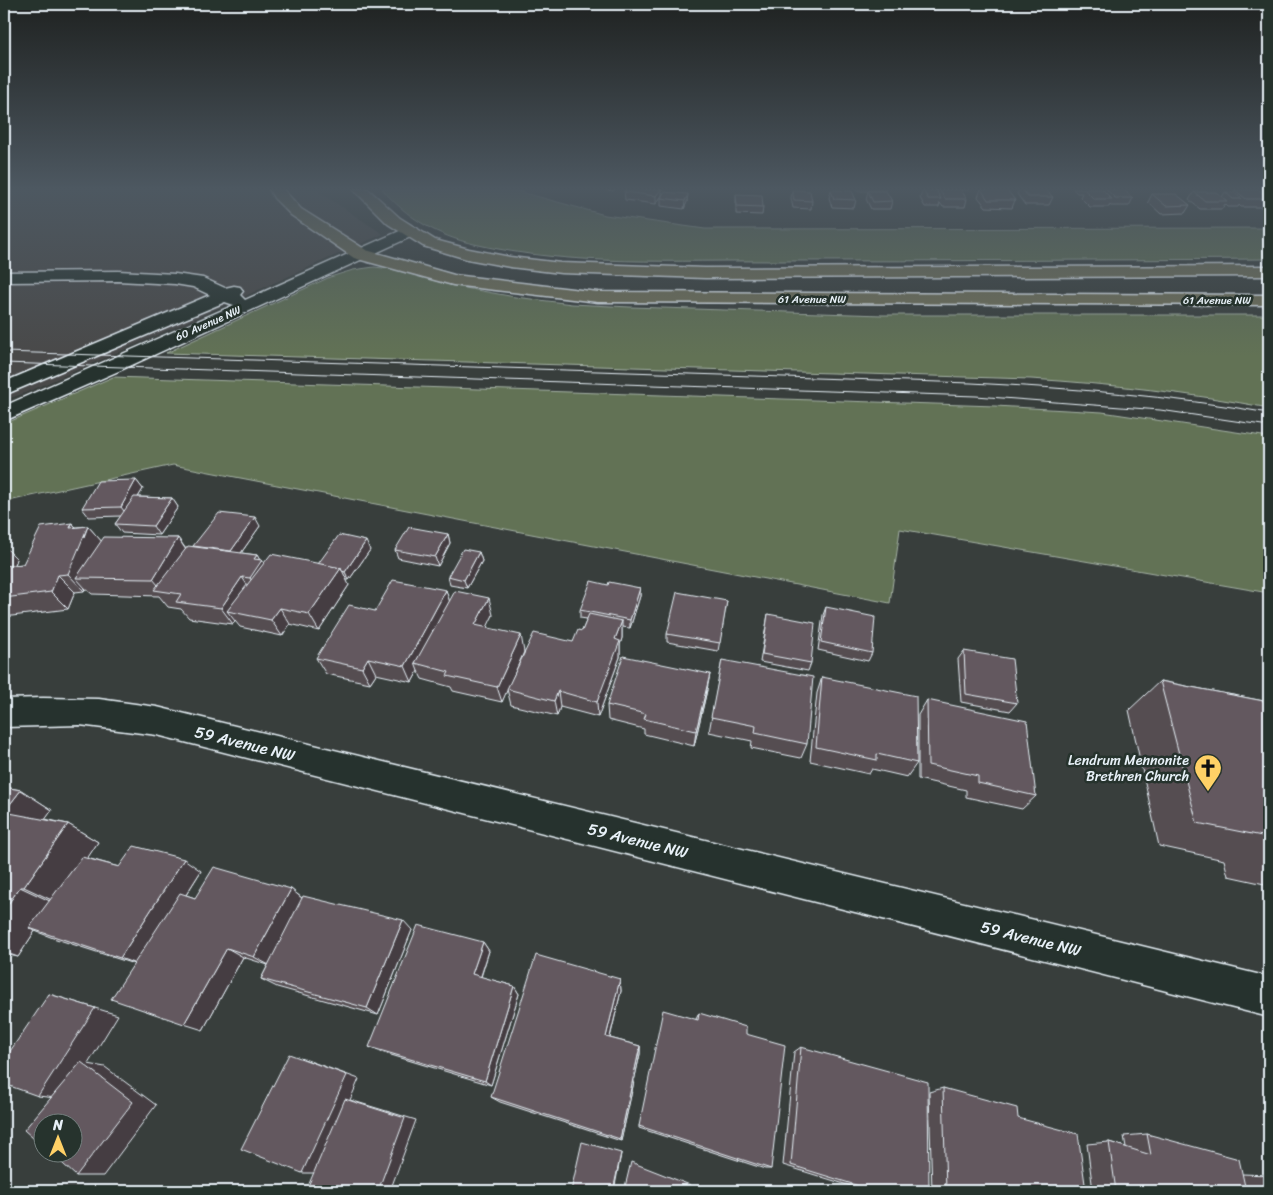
<svg xmlns="http://www.w3.org/2000/svg" width="1273" height="1195" font-family="Sriracha,sans-serif">
	<style>
		.built { fill: #48494a }
		.green { fill: #627255; stroke: #a5b2a6 }
		.lines { fill: none; stroke-linecap: round; stroke-linejoin: round }
		.minor-casing { stroke: #e8f1f8; stroke-width: 3 }
		.major-casing { stroke: #e8f1f8; stroke-width: 3 }
		.minor { fill: #26332d; fill-rule: evenodd }
		.major { fill: #706f59; fill-rule: evenodd }
		.tram { stroke: #e8f1f8; stroke-width: 1 }
		.wall { fill: #554d51; stroke: #e8f1f8 }
		.shaded-wall { fill: #453e42; stroke: #e8f1f8 }
		.building { fill: #63595e; stroke: #e8f1f8 }
		.labels { text-anchor: middle; stroke-width: 5; stroke-linejoin: round; paint-order: stroke }
		.far-street-label { font-size: 11px; fill: #e8f1f8; stroke: #26332d }
		.poi-label { font-size: 14px; fill: #e8f1f8; stroke: #26332d; text-anchor: end }
		.near-street-label { font-size: 16px; fill: #e8f1f8; stroke: #26332d }
	</style>
	<rect width="100%" height="100%" fill="#383e3c"/>
	<filter id="ink" filterUnits="userSpaceOnUse"><feTurbulence type="fractalNoise" baseFrequency=".02" numOctaves="2"/><feDisplacementMap in="SourceGraphic" scale="10" xChannelSelector="R" yChannelSelector="G"/><feConvolveMatrix kernelMatrix="1 2 1 2 8 2 1 2 1" color-interpolation-filters="sRGB"/></filter>
	<g filter="url(#ink)">
		<path class="built" d="M4,189H315L383,234L190,321L25,393L4,400Z"/>
		<g class="green">
			<path d="M382,189H510L605,215L705,229L1269,228V259C1105,260 941,261 778,261C677,260 573,267 474,244C437,236 406,217 382,189Z"/>
			<path d="M374,267L392,269L454,286L515,297L572,304L630,307L883,315H1269V408C1190,393 1111,384 1031,379L166,353L330,277L353,270Z"/>
			<path d="M113,377L995,406L1102,412L1269,437V593L900,529L890,603L173,465L4,502V424Z"/>
		</g>
		<g class="lines">
			<g class="minor-casing">
				<g id="minor">
					<path d="M411,226L417,228L419,231L417,234L121,370L4,421V406L234,305L225,302L4,395V382L210,295L193,287L175,284L118,281L4,282V272L118,271L175,274L203,278L225,288L234,286L240,287L243,291L240,295L245,300Z"/>
					<path d="M43,698L99,699L157,707L1269,977V1017L157,735L80,725L4,727V699Z"/>
				</g>
			</g>
			<g class="major-casing">
				<g id="major">
					<path d="M269,189H283L301,209L366,250L454,275L598,292L1269,295V305L598,302L453,285L354,258L291,215L274,198Z"/>
					<path d="M353,189H368L400,218L435,240L469,249L510,257L561,263L705,268L1269,266V276L705,278L561,273L510,267L467,259L423,246L388,224Z"/>
				</g>
			</g>
			<use href="#minor" class="minor"/>
			<use href="#major" class="major"/>
			<g class="tram">
				<path d="M4,352L971,383C1071,388 1170,396 1269,413"/>
				<path d="M4,363L976,396L1160,410L1269,426"/>
			</g>
		</g>
		<g class="wall">
			<path d="M600,189H615L613,191Z"/>
			<path d="M624,189H662V195L656,204L625,200Z"/>
			<path d="M856,189H887L886,191H857Z"/>
			<path d="M932,189H970V190H961L967,199L965,207H943L940,203L939,207H925L920,198L923,190L937,192L938,190H932Z"/>
			<path d="M981,189L1015,200L1012,208L986,207L978,197Z"/>
			<path d="M1019,189H1045L1053,197L1049,205H1025L1017,194Z"/>
			<path d="M1073,189H1123L1133,198L1129,206H1111L1110,205L1109,207H1090L1080,197L1082,193H1077Z"/>
			<path d="M792,190L812,201L811,209L793,208L791,198Z"/>
			<path d="M831,190L856,200L854,208L832,207L829,198Z"/>
			<path d="M1235,190L1269,198V202L1266,207H1241L1239,205L1238,207H1228L1225,204L1222,209H1200L1189,200L1194,192L1222,197L1225,192L1233,193Z"/>
			<path d="M868,191L892,201L890,209H871L866,199Z"/>
			<path d="M688,194L687,202L684,209L661,206V198Z"/>
			<path d="M736,194L763,207L762,215L736,214Z"/>
			<path d="M1152,194L1190,205L1185,213L1161,214L1148,202Z"/>
			<path d="M136,480L143,489L138,497L172,498L178,507L159,535L122,533L115,524L121,516L89,517L82,508Z"/>
			<path d="M72,523L76,527L88,526L101,541L178,538L186,549L260,526L241,553L257,555L259,559L264,563L318,564L370,550L349,580H346L349,585L319,631L290,624L282,636L240,627L235,621L233,624L189,618L181,609L168,607L159,596L92,594L85,588L84,591L75,592L68,609L4,617V546L17,559L15,565L23,564Z"/>
			<path d="M448,534L450,543L438,566L398,558L395,550Z"/>
			<path d="M479,552L482,561L467,588L450,585L448,576Z"/>
			<path d="M608,585L640,588V596L630,628L622,627V638L620,645V657L598,717L560,707L557,716L511,705L507,689L502,702L453,691L451,687L422,679L418,671L412,682L376,674L370,683L326,674L316,658L375,611L446,590L449,601L493,615L486,628L524,652L508,688L573,642L582,631L587,619L580,618V610Z"/>
			<path d="M727,601L718,651L667,642V634Z"/>
			<path d="M826,607L872,653L868,661L818,650L823,615Z"/>
			<path d="M768,614L811,663L808,671L760,662Z"/>
			<path d="M964,651L1017,703L1010,711L961,702L958,659Z"/>
			<path d="M722,660L807,744L801,758L751,748L752,741L709,732Z"/>
			<path d="M822,677L917,763L907,777L872,769L869,774L810,761L817,693Z"/>
			<path d="M1160,681L1269,702V885L1228,876L1224,860L1159,846L1129,710Z"/>
			<path d="M707,690L694,746L644,734V729L608,720L607,705Z"/>
			<path d="M927,700L1036,796L1022,809L966,797V790L918,779V715Z"/>
			<path d="M4,787L21,790L52,810L45,819L68,824L98,842L87,858L119,867L201,871L186,895L195,898L291,889L302,898L412,930L378,1015L277,987L261,979L268,965L243,957L203,1030L134,964L53,938L35,931L18,957L4,954Z"/>
			<path d="M483,942L489,951L481,977L514,986L519,994L491,1085L381,1052L369,1047Z"/>
			<path d="M620,979L621,991L610,1038L640,1046V1054L621,1141L500,1102L491,1097Z"/>
			<path d="M699,1013L771,1169H765L639,1128V1126L696,1019Z"/>
			<path d="M801,1047L929,1191H867L783,1165L794,1052Z"/>
			<path d="M943,1088L1018,1118L1086,1191H932L929,1092Z"/>
			<path d="M1147,1134L1242,1174L1269,1175V1191H1093L1087,1144L1109,1142L1126,1147L1124,1136Z"/>
		</g>
		<g class="shaded-wall">
			<path d="M661,189H662V195L656,204V196Z"/>
			<path d="M688,194L687,202L684,209L685,201Z"/>
			<path d="M136,480L143,489L127,515L121,507Z"/>
			<path d="M172,498L178,507L159,535L153,526Z"/>
			<path d="M255,517L260,526L236,560L231,551Z"/>
			<path d="M72,523L84,537L88,526L103,543L76,578L85,588L84,591L68,574L70,528Z"/>
			<path d="M448,534L450,543L438,566L435,557Z"/>
			<path d="M178,538L190,556L163,591L153,579Z"/>
			<path d="M366,541L370,550L349,580L345,572Z"/>
			<path d="M4,546L17,559L4,594Z"/>
			<path d="M479,552L482,561L467,588L464,580Z"/>
			<path d="M257,555L261,562L262,560L273,577L261,595L250,578L254,559Z"/>
			<path d="M341,568L349,585L319,631L309,614Z"/>
			<path d="M58,575L75,592L68,609L51,592Z"/>
			<path d="M242,577L253,594L227,611L235,621L233,624L221,608Z"/>
			<path d="M640,588V596L630,628V620Z"/>
			<path d="M446,590L451,606L415,663L418,671L412,682L405,666Z"/>
			<path d="M489,598L493,615L480,642L475,625Z"/>
			<path d="M280,608L290,624L282,636L271,620Z"/>
			<path d="M622,621V638L620,645V657L598,717L597,702L615,639Z"/>
			<path d="M521,635L524,652L502,702L497,687Z"/>
			<path d="M368,658L376,674L370,683L362,668Z"/>
			<path d="M710,674L707,690L694,746L696,731Z"/>
			<path d="M558,691L560,707L557,716L554,701Z"/>
			<path d="M21,790L52,810L37,831L4,812Z"/>
			<path d="M68,824L98,842L58,903L24,887Z"/>
			<path d="M184,859L201,871L141,966L120,958Z"/>
			<path d="M20,887L54,903L29,928L35,931L18,957L4,952V910Z"/>
			<path d="M291,889L304,900L269,965L254,957Z"/>
			<path d="M403,920L412,930L378,1015L367,1008Z"/>
			<path d="M483,942L489,951L479,982L472,974Z"/>
			<path d="M227,948L243,957L203,1030L184,1024Z"/>
			<path d="M620,979L621,991L608,1045L606,1037Z"/>
			<path d="M514,986L519,994L491,1085L485,1081Z"/>
			<path d="M49,994L118,1015L88,1064L105,1067L156,1105L103,1176H76L65,1099L38,1096Z"/>
			<path d="M640,1046V1054L621,1141L620,1139Z"/>
			<path d="M304,1059L359,1079L350,1100L416,1120L390,1191H378L318,1173H302Z"/>
			<path d="M621,1153V1154L614,1191H613Z"/>
		</g>
		<g class="building">
			<path d="M627,189H661L656,196L625,192Z"/>
			<path d="M939,189H960L967,199H945Z"/>
			<path d="M981,189L1007,190L1015,200H988Z"/>
			<path d="M1022,189H1045L1053,197H1028Z"/>
			<path d="M1084,189H1102L1112,199H1094Z"/>
			<path d="M1106,189H1123L1133,198H1115Z"/>
			<path d="M792,190L810,191L812,201L794,200Z"/>
			<path d="M831,190L852,191L856,200L834,199Z"/>
			<path d="M923,190H936L941,199H928Z"/>
			<path d="M1235,190H1259L1269,198V199H1246Z"/>
			<path d="M868,191H886L892,201L873,202Z"/>
			<path d="M664,192L688,194L685,201L661,198Z"/>
			<path d="M1194,192H1216L1227,201H1205Z"/>
			<path d="M1225,192L1235,193L1242,199H1233Z"/>
			<path d="M736,194L762,195L763,207L737,206Z"/>
			<path d="M1152,194H1176L1190,205L1166,206Z"/>
			<path d="M136,480L121,507L82,508L98,481Z"/>
			<path d="M134,497L172,498L153,526L115,524Z"/>
			<path d="M219,513L255,517L231,551L193,546Z"/>
			<path d="M72,523L70,528L88,526L68,574L58,575L51,592L4,598V566L23,564L41,527Z"/>
			<path d="M409,527L448,534L435,557L395,550Z"/>
			<path d="M339,535L366,541L345,572L342,571L341,568L318,564Z"/>
			<path d="M104,537L178,538L153,579L76,578Z"/>
			<path d="M188,546L257,555L254,559L262,560L250,578L242,577L221,608L176,602L181,594L154,590Z"/>
			<path d="M463,549L479,552L464,580L448,576Z"/>
			<path d="M271,554L341,568L309,614L280,608L271,620L227,611Z"/>
			<path d="M393,580L446,590L405,666L368,658L362,668L316,658L349,605L375,611Z"/>
			<path d="M591,581L608,585L609,582L640,588L630,620L580,610Z"/>
			<path d="M455,591L489,598L475,625L521,635L497,687L447,676L449,672L415,663Z"/>
			<path d="M677,592L727,601L720,643L667,634Z"/>
			<path d="M826,607L875,617L872,653L821,642Z"/>
			<path d="M589,614L622,621L615,639L620,641L597,702L558,691L554,701L507,689L534,633L573,642L578,630L582,631Z"/>
			<path d="M768,614L815,623L811,663L762,654Z"/>
			<path d="M964,651L1012,659L1017,703L966,694Z"/>
			<path d="M623,656L710,674L696,731L644,719L646,714L607,705Z"/>
			<path d="M722,660L813,677L807,744L755,733L756,726L711,717Z"/>
			<path d="M822,677L916,696L917,763L877,754V760L816,747Z"/>
			<path d="M1160,681L1269,702V845L1267,837L1197,823Z"/>
			<path d="M927,700L1027,721L1036,796L978,783V776L928,765Z"/>
			<path d="M4,787L21,790L4,812L68,824L24,887H20L4,910Z"/>
			<path d="M134,846L184,859L120,958L29,928L82,857L119,867Z"/>
			<path d="M214,867L291,889L254,957L227,948L184,1024L111,999L180,893L195,898Z"/>
			<path d="M303,896L403,920L367,1008L261,979Z"/>
			<path d="M418,925L483,942L472,974L514,986L485,1081L369,1047Z"/>
			<path d="M536,955L620,979L606,1037L640,1046L620,1139L491,1097Z"/>
			<path d="M49,994L95,1008L38,1096L4,1084V1060Z"/>
			<path d="M663,1010L698,1020L699,1013L746,1027V1034L785,1045L771,1169L639,1126Z"/>
			<path d="M801,1047L928,1082L929,1191H875L791,1165Z"/>
			<path d="M289,1054L347,1075L302,1173L241,1149Z"/>
			<path d="M81,1062L133,1102L76,1176L50,1152H72V1122H42V1146L24,1130Z"/>
			<path d="M943,1088L1017,1108L1018,1118L1078,1134L1086,1191H946Z"/>
			<path d="M345,1099L405,1118L378,1191H306Z"/>
			<path d="M1147,1134L1239,1159L1246,1191H1116L1109,1142L1151,1155Z"/>
			<path d="M582,1142L621,1153L613,1191H571Z"/>
			<path d="M631,1162L690,1185L689,1191H624Z"/>
		</g>
	</g>
	<linearGradient id="sky" x2="0" y2="1"><stop stop-color="#1f2221"/><stop offset="0.53" stop-color="#4d5861"/><stop offset="1" stop-color="#4d5861" stop-opacity="0"/></linearGradient>
	<rect width="1273" height="356" fill="url(#sky)"/>
	<defs>
		<g id="church-pin" transform="scale(1.4375)"><path d="M0 17L-7.5 6A9.5 9.5 0 1 1 7.5 6Z" fill="#ffd166" stroke="#26332d"/><path d="M-1.2-6h2.4v3.5h3.3v2.4h-3.3V6h-2.4V-.1h-3.3v-2.4h3.3Z" fill="#111"/></g>
	</defs>
	<g fill-rule="evenodd">
		<use href="#church-pin" x="1208" y="768"/>
	</g>
	<g class="labels">
		<g class="far-street-label">
			<text x="812" y="303">61 Avenue NW</text>
			<text x="1217" y="304">61 Avenue NW</text>
			<text transform="translate(208 323) rotate(-24)" y="4">60 Avenue NW</text>
		</g>
		<g class="poi-label">
			<text x="1189" y="765">Lendrum Mennonite<tspan x="1189" dy="16">Brethren Church</tspan></text>
		</g>
		<g class="near-street-label">
			<text transform="translate(245 743) rotate(14)" y="6">59 Avenue NW</text>
			<text transform="translate(638 840) rotate(14)" y="6">59 Avenue NW</text>
			<text transform="translate(1031 938) rotate(14)" y="6">59 Avenue NW</text>
		</g>
	</g>
	<rect width="1273" height="1195" fill="none" stroke="#26332d" stroke-width="20"/>
	<rect x="10" y="10" width="1253" height="1175" fill="none" stroke="#e8f1f8" stroke-width="2" filter="url(#ink)"/>
	<g transform="translate(58 1138)"><circle r="24" fill="#26332d" stroke="#747f7e"/>
	<path d="M0-4L9 19L0 12L-9 19Z" fill="#ffd166"/>
	<text y="-8" font-size="14" font-weight="bold" text-anchor="middle" fill="#e8f1f8">N</text>
	</g>
</svg>
